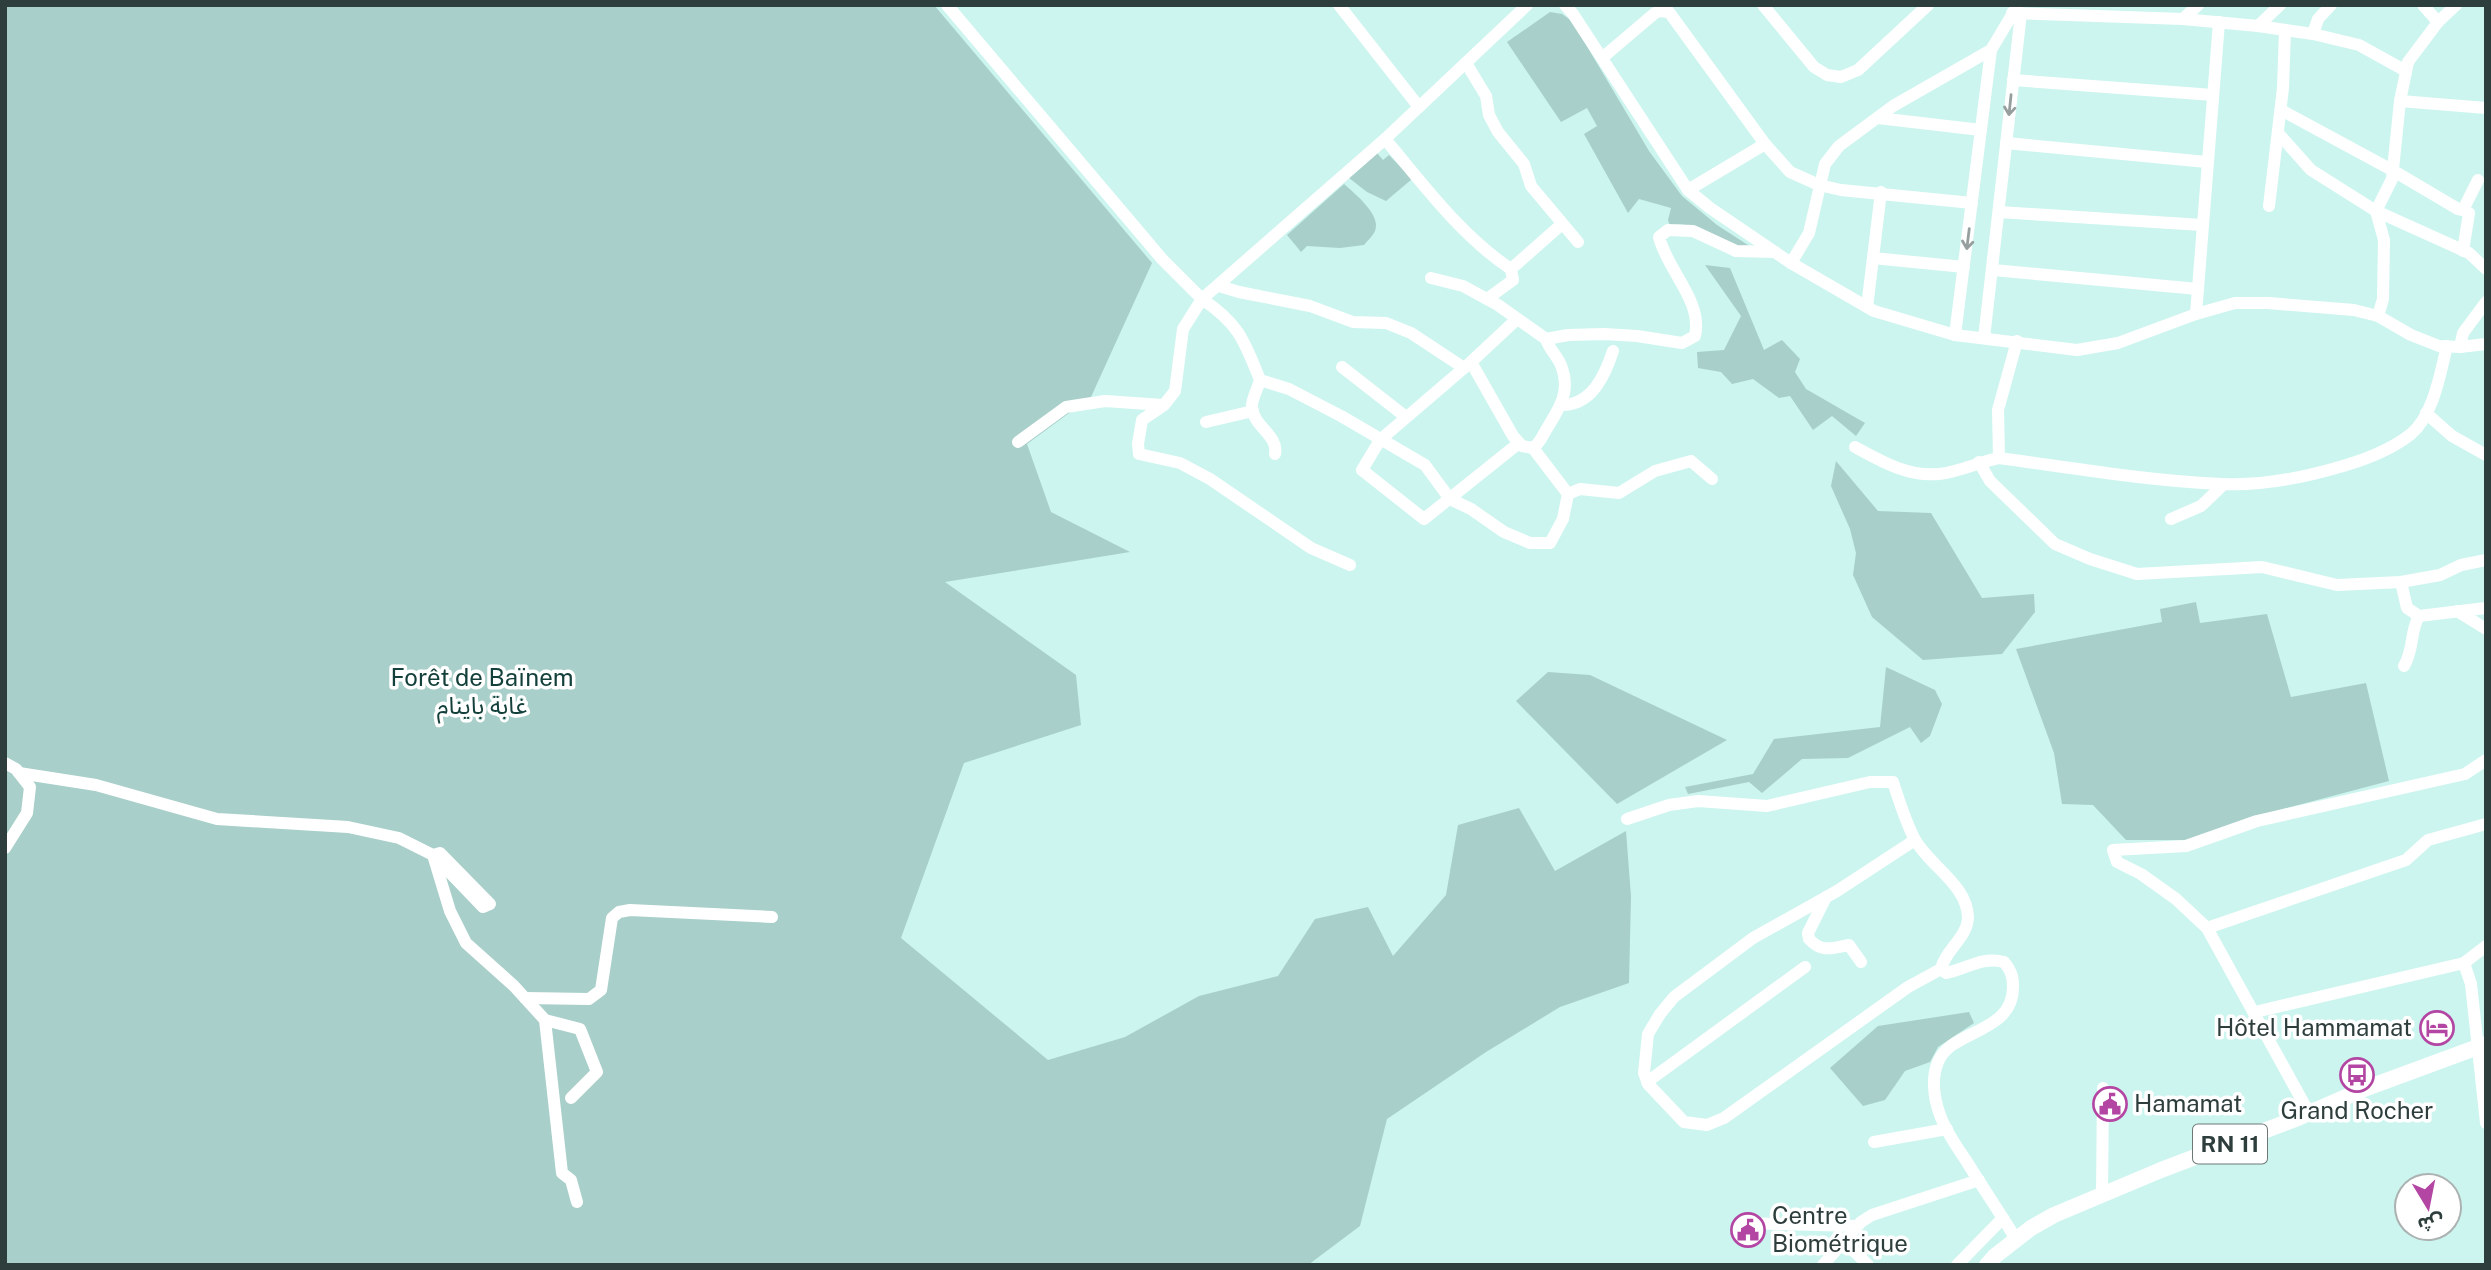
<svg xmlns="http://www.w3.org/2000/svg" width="2491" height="1270" font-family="'Public Sans','Noto Sans Arabic',sans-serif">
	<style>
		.green { fill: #a8cfc9 }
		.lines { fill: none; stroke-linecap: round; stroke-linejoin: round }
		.minor { stroke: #fff; stroke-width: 12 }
		.major { stroke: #fff; stroke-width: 16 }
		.oneway { stroke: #969e9e }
		.labels { text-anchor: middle; stroke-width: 7; stroke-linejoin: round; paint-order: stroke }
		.shield { fill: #fff; stroke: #6d7876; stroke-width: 2 }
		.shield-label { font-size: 23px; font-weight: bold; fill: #2e3e3c }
		.park-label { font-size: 24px; fill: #13403a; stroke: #fff }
		.poi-label { font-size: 24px; fill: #2e3e3c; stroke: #fff; text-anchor: start }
	</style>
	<rect width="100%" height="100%" fill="#cdf5ef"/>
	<g class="green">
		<path d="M5,5H934L1152,263L1091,397L1027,444L1051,512L1130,552L945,582L1076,675L1081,725L964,763L901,938L1048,1060L1125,1037L1199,996L1278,976L1315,919L1368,907L1393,956L1446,895L1458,825L1519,808L1555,871L1626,831L1631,896L1629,983L1560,1007L1486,1052L1387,1119L1360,1226L1308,1265H5Z"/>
		<path d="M1550,12L1562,14L1572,21L1649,151L1682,196L1717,225L1751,247C1746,247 1739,247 1734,245C1714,240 1692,219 1670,226L1668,220L1671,208L1639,199L1628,213L1584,134L1597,126L1587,108L1561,122L1507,42Z"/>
		<path d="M1377,153L1383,160L1389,155L1412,179L1386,201L1367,192L1349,178Z"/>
		<path d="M1344,184C1354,193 1382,215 1375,231C1373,236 1367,241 1364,245L1340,248L1307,246L1301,252L1287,235Z"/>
		<path d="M1705,265L1730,268L1764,350L1782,340L1800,359L1795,372L1806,389L1865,423L1856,436L1832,416L1813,430L1790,396L1779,398L1753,379L1732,384L1721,372L1698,368L1697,352L1724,350L1741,316Z"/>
		<path d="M1836,461L1878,511L1931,513L1982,598L2034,594L2035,612L2002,654L1923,660L1872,617L1853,575L1856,553L1850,529L1831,486Z"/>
		<path d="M2196,602L2200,623L2267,614L2291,697L2366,683L2389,781L2257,816L2187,840H2126L2093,805L2062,804L2054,753L2016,649L2162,622L2160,609Z"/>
		<path d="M1886,667L1935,690L1942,704L1930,736L1921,743L1910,727L1848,758L1802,759L1762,793L1749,782L1688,794L1685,787L1753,774L1774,739L1880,727Z"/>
		<path d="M1548,672L1590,675L1727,740L1617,804L1516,701Z"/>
		<path d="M1969,1012L1974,1023L1938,1047L1930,1062L1905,1071L1885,1100L1863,1106L1830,1068L1878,1026Z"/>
	</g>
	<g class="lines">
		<g class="minor">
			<path d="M947,5L1162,259L1202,299L1385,139L1527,5"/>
			<path d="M1339,5L1419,107"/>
			<path d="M1565,5L1573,14L1688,190L1710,208L1791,263L1874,311L1955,335L2077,350L2118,343L2196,314L2235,303H2268L2354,310L2378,316L2411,335L2439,346L2460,347L2486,344"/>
			<path d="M1763,5L1814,67L1827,75L1841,77L1858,70L1928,5"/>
			<path d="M2423,5L2438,22"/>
			<path d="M2012,13L2183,19L2258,26L2313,34L2359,45L2406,71"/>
			<path d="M2183,19L2198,5"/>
			<path d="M2258,26L2280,5"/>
			<path d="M2313,34L2318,19L2331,5"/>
			<path d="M1602,58L1655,13L1660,11L1669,12L1765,144L1790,172L1819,185L1841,190L1972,203"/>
			<path d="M1466,63L1486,96L1489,115L1498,132L1524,164L1531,186L1578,242"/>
			<path d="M2013,80L2213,95"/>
			<path d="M2400,101L2486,108"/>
			<path d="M2281,110L2392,170L2458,209L2463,210L2478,180"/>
			<path d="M1878,118L1981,130"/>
			<path d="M2278,133L2311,170L2376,211L2469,253L2486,269"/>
			<path d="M1385,139C1424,185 1461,236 1511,269"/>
			<path d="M2006,143L2207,162"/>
			<path d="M1688,190L1765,144"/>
			<path d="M2269,206L2283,88L2285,30"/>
			<path d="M1999,212L2202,225"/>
			<path d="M2463,251L2469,213L2463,210"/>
			<path d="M1873,258L1964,267"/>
			<path d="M1791,263L1809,233L1825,164L1839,146L1893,106L1991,50"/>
			<path d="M1993,270L2198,289"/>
			<path d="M1431,278L1463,286L1498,305L1546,339C1549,350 1559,357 1562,368C1571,393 1558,410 1546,430C1542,437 1540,443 1533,448L1522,446L1513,436L1471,362"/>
			<path d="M1219,286L1239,292L1310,306L1353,322L1386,323L1411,333L1464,368"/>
			<path d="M1487,299L1513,280L1511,269L1562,224"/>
			<path d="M1867,307L1881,192"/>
			<path d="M2196,314L2219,22"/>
			<path d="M2378,316L2383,299L2384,240L2376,211L2392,179L2400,101L2408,62L2438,22L2456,5"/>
			<path d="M1517,319L1471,362L1380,440L1362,470L1424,519L1519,443"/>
			<path d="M1955,335L1991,50L2016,8"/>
			<path d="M1984,338L2021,13"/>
			<path d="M1546,339L1568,335L1604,334L1637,336L1682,343L1695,336C1703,301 1667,270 1659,237L1668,230L1693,231L1736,251L1775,252"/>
			<path d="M2017,341L1998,410L1999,458C2073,468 2148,481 2222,484C2262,486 2306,477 2343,466C2367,459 2391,450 2411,434C2434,414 2440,374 2447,346"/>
			<path d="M2460,347L2463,333L2486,302"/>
			<path d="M1342,367L1406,417"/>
			<path d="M1260,380C1258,388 1252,398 1252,406C1252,426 1279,435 1275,454"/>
			<path d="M1562,405C1592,405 1605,375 1613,351"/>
			<path d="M2426,413L2452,436L2486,455"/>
			<path d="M1206,422L1253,411"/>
			<path d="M1018,442L1066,407L1105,401L1163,405"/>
			<path d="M1855,447C1881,461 1907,477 1939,474C1959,472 1979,462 1999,458"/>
			<path d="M1533,448L1568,494L1580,489L1619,493L1655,471L1691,461L1712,479"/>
			<path d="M1979,462L1990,481L2055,544L2090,559L2137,574L2262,567L2337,585L2401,582L2440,575L2461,565L2486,560"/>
			<path d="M2171,519L2201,506L2224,484"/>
			<path d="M1350,565L1311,548L1210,479L1180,463L1139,454L1138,444L1142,420L1164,405L1175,391L1183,329L1202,299C1239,324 1244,340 1260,380L1289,389L1341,416L1425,465L1450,499L1471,509L1504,532L1530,543H1550L1563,519L1568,494"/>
			<path d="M2401,582L2407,608L2419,616L2486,608"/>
			<path d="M2457,611L2486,629"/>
			<path d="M2404,666C2414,650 2410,631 2419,616"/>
			<path d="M5,763L16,769L30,787L27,813L5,848"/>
			<path d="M19,773L96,785L217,819L348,827L399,838L433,855L450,911L466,943L514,986L545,1020L562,1173L571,1180L577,1202"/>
			<path d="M1627,819L1669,805L1698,801L1767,806L1870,782H1893C1899,801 1905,820 1914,838C1928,865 1967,884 1968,917C1968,937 1945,950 1941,969L1946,973C1966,969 1982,956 2004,962C2010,969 2013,975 2013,986C2014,1034 1951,1029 1938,1062C1931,1078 1934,1099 1940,1115C1946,1132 1957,1147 1967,1162C1983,1188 2000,1213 2016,1239"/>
			<path d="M1915,840L1837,891L1753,938L1674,997L1660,1014L1648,1034L1644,1073L1648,1084L1684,1122L1707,1125L1724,1118L1908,987L1941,969"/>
			<path d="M440,853L490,904L483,907L433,855Z"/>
			<path d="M1826,897L1808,933L1809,939C1822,953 1831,948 1849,945L1861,962"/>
			<path d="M2207,928L2406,860L2428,840L2486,824"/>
			<path d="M2464,963L2486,946"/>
			<path d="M525,998L589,999L601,990L612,918L619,912L630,910L772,917"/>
			<path d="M2255,1012L2464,963L2471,984L2486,1123"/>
			<path d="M545,1020L580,1029L597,1072L571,1098"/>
			<path d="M1647,1082L1805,967"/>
			<path d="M2309,1113L2207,928L2176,899L2141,874L2117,862L2113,850L2186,846L2257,821L2465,774L2486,760"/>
			<path d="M1874,1142L1947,1129"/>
			<path d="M2102,1195L2103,1088"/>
			<path d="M1740,1223L1857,1226"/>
			<path d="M1844,1241L1868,1265"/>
			<path d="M1823,1265L1861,1222L1872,1215L1979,1180"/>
			<path d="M1957,1265L2003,1218"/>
		</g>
		<path class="major" d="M1987,1265L1995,1256L2031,1228L2054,1215L2161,1170L2298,1118L2364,1089L2486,1044"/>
	</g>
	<defs><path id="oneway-shaft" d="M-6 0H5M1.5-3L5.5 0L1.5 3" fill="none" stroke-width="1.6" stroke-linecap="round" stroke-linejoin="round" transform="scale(1.75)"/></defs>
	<g class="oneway">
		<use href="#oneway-shaft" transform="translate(2010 105) rotate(96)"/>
		<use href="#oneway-shaft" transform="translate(1968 239) rotate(97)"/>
	</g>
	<defs>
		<g id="hotel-ring" transform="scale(1.75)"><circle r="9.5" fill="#fff" stroke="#b345a3" stroke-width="1.5"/><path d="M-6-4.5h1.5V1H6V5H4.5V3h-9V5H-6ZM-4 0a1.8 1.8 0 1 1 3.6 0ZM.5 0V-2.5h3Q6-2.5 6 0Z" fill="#b345a3"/></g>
		<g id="bus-ring" transform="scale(1.75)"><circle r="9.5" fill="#fff" stroke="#b345a3" stroke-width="1.5"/><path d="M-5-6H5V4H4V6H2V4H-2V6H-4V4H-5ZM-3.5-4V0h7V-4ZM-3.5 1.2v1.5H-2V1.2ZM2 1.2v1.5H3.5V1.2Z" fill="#b345a3"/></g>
		<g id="civic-ring" transform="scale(1.75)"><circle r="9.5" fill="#fff" stroke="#b345a3" stroke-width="1.5"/><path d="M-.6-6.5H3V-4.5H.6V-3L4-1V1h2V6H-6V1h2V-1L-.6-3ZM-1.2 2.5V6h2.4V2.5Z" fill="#b345a3"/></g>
	</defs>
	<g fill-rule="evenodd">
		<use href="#hotel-ring" x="2437" y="1028"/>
		<use href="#bus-ring" x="2357" y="1075"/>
		<use href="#civic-ring" x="2110" y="1104"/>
		<use href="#civic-ring" x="1748" y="1230"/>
	</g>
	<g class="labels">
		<rect class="shield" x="2193" y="1124.5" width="74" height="39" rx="5"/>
		<g class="shield-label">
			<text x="2230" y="1152">RN 11</text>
		</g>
		<g class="park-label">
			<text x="482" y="686">Forêt de Baïnem<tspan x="482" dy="28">غابة باينام</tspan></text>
		</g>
		<g class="poi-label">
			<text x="2412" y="1036" text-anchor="end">Hôtel Hammamat</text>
			<text x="2134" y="1112">Hamamat</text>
			<text x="2357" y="1119" text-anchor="middle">Grand Rocher</text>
			<text x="1772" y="1224">Centre<tspan x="1772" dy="28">Biométrique</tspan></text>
		</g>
	</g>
	<rect width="2491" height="1270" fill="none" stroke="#2e3e3c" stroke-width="14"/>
	<g transform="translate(2428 1207) rotate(170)"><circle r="33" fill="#ffffff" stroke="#abb2b1" stroke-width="2"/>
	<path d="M0-5L12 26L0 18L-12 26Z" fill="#b345a3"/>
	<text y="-10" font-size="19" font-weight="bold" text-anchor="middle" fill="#2e3e3c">ش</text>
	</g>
</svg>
